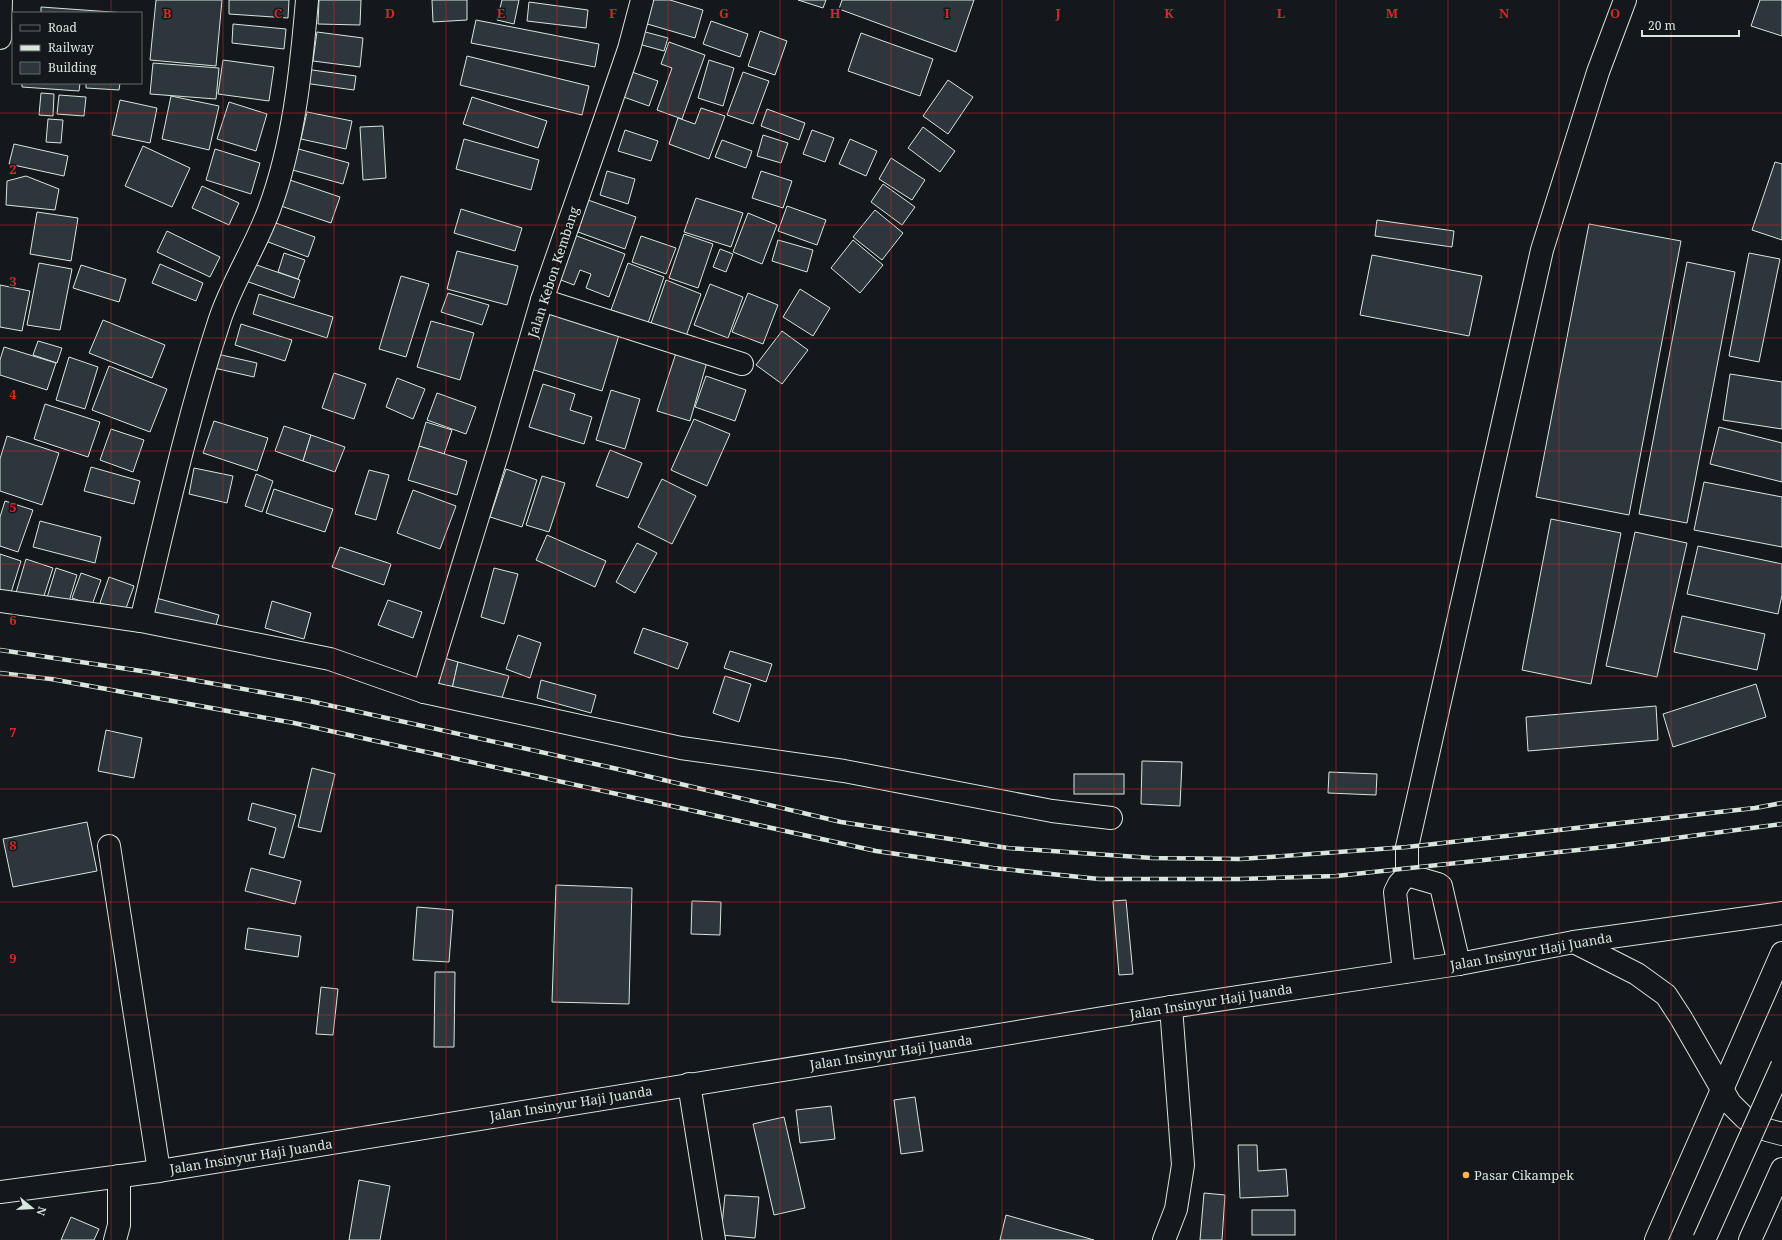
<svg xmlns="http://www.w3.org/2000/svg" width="1782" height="1240" font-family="'Noto Serif',serif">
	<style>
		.building { fill: #2c363c; stroke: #d8e6dc }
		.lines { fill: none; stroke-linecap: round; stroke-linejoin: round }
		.minor-casing { stroke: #d8e6dc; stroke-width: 24 }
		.highway-casing { stroke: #d8e6dc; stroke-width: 24 }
		.minor { stroke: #14181c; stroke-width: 22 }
		.highway { stroke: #14181c; stroke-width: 22 }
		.rail-casing { stroke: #d8e6dc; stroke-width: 4.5 }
		.rail { stroke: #14181c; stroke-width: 3; stroke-dasharray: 9; stroke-linecap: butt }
		.highway-bridge-casing { stroke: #d8e6dc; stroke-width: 24; stroke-linecap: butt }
		.highway-bridge { stroke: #14181c; stroke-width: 22 }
		.grid { fill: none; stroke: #d62828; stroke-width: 1; stroke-opacity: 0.55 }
		.poi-dot { fill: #ffb74d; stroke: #14181c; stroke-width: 1.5 }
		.labels { text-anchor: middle; stroke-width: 3; stroke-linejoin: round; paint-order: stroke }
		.street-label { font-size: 13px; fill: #d8e6dc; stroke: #14181c }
		.poi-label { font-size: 13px; fill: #d8e6dc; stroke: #14181c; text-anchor: start }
		.grid-label { font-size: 13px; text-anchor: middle; font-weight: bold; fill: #d62828; stroke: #14181c; stroke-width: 3; stroke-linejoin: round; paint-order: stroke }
	</style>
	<rect width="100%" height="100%" fill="#14181c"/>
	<g class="building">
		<path d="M156,0H222L216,66L150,60Z"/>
		<path d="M229,0H289L288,18L229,14Z"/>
		<path d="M319,0H361L360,25L318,24Z"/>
		<path d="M432,0H467V20L433,22Z"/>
		<path d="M502,0H519L514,24L497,20Z"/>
		<path d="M651,0H670L703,10L695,38L644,23Z"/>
		<path d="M798,0H826L823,8Z"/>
		<path d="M842,0H974L956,52L839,9Z"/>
		<path d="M1760,0H1782V36L1751,26Z"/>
		<path d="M529,2L588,10L586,28L527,21Z"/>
		<path d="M41,7L126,13H41Z"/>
		<path d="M476,20L599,44L595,67L471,43Z"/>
		<path d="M711,21L748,34L740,57L703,44Z"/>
		<path d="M233,24L286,29L284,49L232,43Z"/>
		<path d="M638,30L668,38L664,51L635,43Z"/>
		<path d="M760,31L787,41L775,75L748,66Z"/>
		<path d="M317,32L363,38L360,67L313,61Z"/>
		<path d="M861,33L933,59L920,96L848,71Z"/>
		<path d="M669,42L705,55L682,119L657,110L672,68L661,64Z"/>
		<path d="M467,56L589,86L582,115L460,85Z"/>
		<path d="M223,60L274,67L269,101L218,94Z"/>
		<path d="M709,60L734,68L723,106L698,98Z"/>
		<path d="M153,63L219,68L216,99L150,94Z"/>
		<path d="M305,69L356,76L354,90L304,83Z"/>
		<path d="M626,70L658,81L649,106L618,95Z"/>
		<path d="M743,72L769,81L753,124L727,115Z"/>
		<path d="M948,80L973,97L948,134L923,116Z"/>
		<path d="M22,83H80L79,91L22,87Z"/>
		<path d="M86,83H120L119,90L86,88Z"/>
		<path d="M41,93L54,94L53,116L39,115Z"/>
		<path d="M59,95L86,97L84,116L57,114Z"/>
		<path d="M171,96L219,106L209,150L162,139Z"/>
		<path d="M472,97L547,121L538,148L463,124Z"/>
		<path d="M120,100L157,108L150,143L112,135Z"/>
		<path d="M229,102L267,114L256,151L217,139Z"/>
		<path d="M701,108L725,116L709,159L669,144L678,118L695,124Z"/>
		<path d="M767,109L805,123L799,140L761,126Z"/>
		<path d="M307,112L352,121L346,149L301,139Z"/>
		<path d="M48,119L63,120L61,143L46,142Z"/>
		<path d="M383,126L386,178L363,180L360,127Z"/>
		<path d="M923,127L955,151L940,172L908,148Z"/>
		<path d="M625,130L658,141L651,161L618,151Z"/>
		<path d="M812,130L834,138L825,162L803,154Z"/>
		<path d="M763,135L788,143L781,163L757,156Z"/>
		<path d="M464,139L539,160L531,190L456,169Z"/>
		<path d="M850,139L877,151L866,176L839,164Z"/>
		<path d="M722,140L752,151L746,168L715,157Z"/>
		<path d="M14,144L68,156L64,176L9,164Z"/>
		<path d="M143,146L190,168L172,207L125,186Z"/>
		<path d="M295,148L349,163L343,184L289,169Z"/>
		<path d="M215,149L260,163L251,194L206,180Z"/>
		<path d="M891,158L925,180L912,200L879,179Z"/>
		<path d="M1775,162L1782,164V240L1752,230Z"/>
		<path d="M607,171L635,179L628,204L600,195Z"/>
		<path d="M761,171L792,181L783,208L752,198Z"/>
		<path d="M26,176L59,189L55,210L6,205L7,181Z"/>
		<path d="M284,178L340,197L331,223L275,204Z"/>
		<path d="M883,184L915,207L902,225L871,202Z"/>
		<path d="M202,186L239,203L229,225L192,208Z"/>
		<path d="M696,198L743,213L731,247L684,232Z"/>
		<path d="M588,200L636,217L625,249L578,232Z"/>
		<path d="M787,206L826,220L817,245L778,231Z"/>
		<path d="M461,209L522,228L515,251L454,233Z"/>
		<path d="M875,210L903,233L882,260L853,237Z"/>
		<path d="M37,212L78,218L71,261L30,254Z"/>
		<path d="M748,213L777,225L762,264L733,252Z"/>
		<path d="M1377,220L1454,231L1452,247L1375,236Z"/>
		<path d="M270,221L315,237L308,257L263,240Z"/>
		<path d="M1589,224L1681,241L1629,515L1536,497Z"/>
		<path d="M167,231L220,257L210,277L157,252Z"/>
		<path d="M569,233L625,254L609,297L586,288L591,274L580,270L574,285L553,277Z"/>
		<path d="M684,234L713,244L698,288L669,278Z"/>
		<path d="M641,236L676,248L666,274L632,262Z"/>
		<path d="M778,240L813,250L807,272L772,261Z"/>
		<path d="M853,240L883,265L860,293L831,268Z"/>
		<path d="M720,249L733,254L726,272L713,267Z"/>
		<path d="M457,251L518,266L507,305L447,289Z"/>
		<path d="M284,253L305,260L298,279L278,272Z"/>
		<path d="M1749,253L1780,259L1759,362L1729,356Z"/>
		<path d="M1372,255L1482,276L1469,336L1360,315Z"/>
		<path d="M248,262L300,280L294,298L243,280Z"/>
		<path d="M1687,262L1735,272L1687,523L1639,514Z"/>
		<path d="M39,263L72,269L60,330L27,325Z"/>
		<path d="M628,263L664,277L648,323L611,310Z"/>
		<path d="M160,264L203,283L196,301L152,283Z"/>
		<path d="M81,265L126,279L119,302L73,288Z"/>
		<path d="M401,276L429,284L406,357L379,349Z"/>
		<path d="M666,280L701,294L685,339L650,326Z"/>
		<path d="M710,284L743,297L728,338L694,325Z"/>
		<path d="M0,285L30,291L22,331L0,327Z"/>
		<path d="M800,289L830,308L813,336L783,317Z"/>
		<path d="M448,293L489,305L482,325L441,312Z"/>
		<path d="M748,293L778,305L763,344L732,332Z"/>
		<path d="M259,294L333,317L327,338L253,314Z"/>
		<path d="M548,313L619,335L602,391L531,369Z"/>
		<path d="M103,320L165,345L152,378L89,353Z"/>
		<path d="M431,321L474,333L460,380L417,367Z"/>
		<path d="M241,324L292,340L285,361L235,345Z"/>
		<path d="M782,331L808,350L782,384L756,365Z"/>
		<path d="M38,341L62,348L57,363L33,355Z"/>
		<path d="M4,347L56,363L47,390L0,375V360Z"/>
		<path d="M676,353L707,362L690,421L657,411Z"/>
		<path d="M217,354L257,363L254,377L214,368Z"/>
		<path d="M69,357L98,367L85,409L56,400Z"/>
		<path d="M109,366L167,389L150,432L92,410Z"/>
		<path d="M334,373L366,384L354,419L322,408Z"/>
		<path d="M1730,374L1782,382V429L1723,420Z"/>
		<path d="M706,376L746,390L735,421L695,407Z"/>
		<path d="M397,378L425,389L413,419L386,407Z"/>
		<path d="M543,384L575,394L570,410L592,417L584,444L529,427Z"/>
		<path d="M611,390L640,399L625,449L596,440Z"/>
		<path d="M437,393L476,407L466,434L427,420Z"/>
		<path d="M45,404L100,422L88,457L34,439Z"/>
		<path d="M694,419L730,434L707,486L671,470Z"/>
		<path d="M214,421L268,438L257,471L203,453Z"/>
		<path d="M426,422L452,430L444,454L419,446Z"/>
		<path d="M284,426L311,435L303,461L275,451Z"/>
		<path d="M1719,427L1782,443V482L1710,464Z"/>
		<path d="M111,429L144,440L133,472L100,460Z"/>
		<path d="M311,435L345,447L335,472L303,461Z"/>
		<path d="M7,436L59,453L42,505L0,491V459Z"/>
		<path d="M419,446L467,461L457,495L408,480Z"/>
		<path d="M610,450L642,463L628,498L596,486Z"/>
		<path d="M91,467L140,481L134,504L84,491Z"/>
		<path d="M194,468L233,476L227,503L189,494Z"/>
		<path d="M506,469L537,480L522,527L490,517Z"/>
		<path d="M369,470L389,475L376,520L355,514Z"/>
		<path d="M256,474L273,481L262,512L245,506Z"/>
		<path d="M542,476L565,483L549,532L526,525Z"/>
		<path d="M662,479L696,496L672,544L638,527Z"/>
		<path d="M1704,482L1782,497V547L1694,530Z"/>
		<path d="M274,489L333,509L325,532L266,513Z"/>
		<path d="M413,490L456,506L440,549L397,533Z"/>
		<path d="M5,501L33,510L18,552L0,546V517Z"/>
		<path d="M1551,519L1621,533L1591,684L1522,670Z"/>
		<path d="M40,521L101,537L95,563L33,547Z"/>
		<path d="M1635,532L1687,543L1657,677L1606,666Z"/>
		<path d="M547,535L606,561L595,587L536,560Z"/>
		<path d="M637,543L657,553L635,593L616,582Z"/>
		<path d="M1698,546L1782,564V595L1778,614L1687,594Z"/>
		<path d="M340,547L391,564L384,585L332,567Z"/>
		<path d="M0,554L21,561L9,599L0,596Z"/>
		<path d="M26,559L53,568L41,605L15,596Z"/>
		<path d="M56,568L77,575L67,608L46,601Z"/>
		<path d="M494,568L518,574L504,624L481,617Z"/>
		<path d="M81,573L101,580L92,605L72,598Z"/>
		<path d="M109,577L134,586L125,611L100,603Z"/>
		<path d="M156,598L219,615L214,632L152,615Z"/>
		<path d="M388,600L422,612L413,638L378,625Z"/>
		<path d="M272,601L311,613L304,639L265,628Z"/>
		<path d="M1682,616L1765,634L1757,670L1674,652Z"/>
		<path d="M643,628L688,643L678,669L634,653Z"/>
		<path d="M518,635L541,643L530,678L506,669Z"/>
		<path d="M730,651L772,664L766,682L724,668Z"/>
		<path d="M441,657L458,662L452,689L434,685Z"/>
		<path d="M458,662L509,676L500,704L452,689Z"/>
		<path d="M725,676L751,684L739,722L713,713Z"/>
		<path d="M541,680L596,695L591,713L537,698Z"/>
		<path d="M1756,684L1766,717L1673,747L1663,714Z"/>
		<path d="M1656,706L1658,740L1528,751L1526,717Z"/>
		<path d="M106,730L142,738L134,778L98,771Z"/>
		<path d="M1142,761L1182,762L1180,806L1141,804Z"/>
		<path d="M312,768L335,774L321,832L298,827Z"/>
		<path d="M1329,772L1377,774L1376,795L1328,793Z"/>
		<rect x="1074" y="774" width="50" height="20"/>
		<path d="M252,803L296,815L284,858L269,854L276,828L248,820Z"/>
		<path d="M87,822L97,871L13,887L3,839Z"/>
		<path d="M251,868L301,881L295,904L245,891Z"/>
		<path d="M556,885L632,888L629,1004L552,1002Z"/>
		<path d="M1126,900L1133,974L1119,975L1113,901Z"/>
		<path d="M692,901L721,902L720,935L691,934Z"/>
		<path d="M417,907L453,910L449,962L413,960Z"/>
		<path d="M248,928L301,936L298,957L245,949Z"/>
		<path d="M435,972H455L454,1047H434Z"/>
		<path d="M321,987L338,989L333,1035L316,1034Z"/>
		<path d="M915,1097L923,1151L901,1154L894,1100Z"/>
		<path d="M831,1106L835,1139L800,1143L796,1110Z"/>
		<path d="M784,1117L805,1208L774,1215L753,1124Z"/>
		<path d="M1238,1145H1257L1258,1171L1286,1169L1288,1196L1240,1198Z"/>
		<path d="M359,1180L390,1186L380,1240H349Z"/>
		<path d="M1204,1193L1225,1195L1222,1240H1200Z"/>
		<path d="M725,1195L759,1197L755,1238L721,1235Z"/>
		<rect x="1252" y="1210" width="43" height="25"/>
		<path d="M1006,1215L1094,1240H1000Z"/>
		<path d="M71,1217L99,1229L94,1240H61Z"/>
	</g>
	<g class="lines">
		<g class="minor-casing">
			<g id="minor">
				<path d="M0,38L1,0"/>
				<path d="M542,300L742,364"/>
				<path d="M0,601L141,621L330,659L424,692L681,748L844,771L1052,811L1111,818"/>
				<path d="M141,621C165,521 187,420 219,322C231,284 255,248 269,210C294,142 301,71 307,0"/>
				<path d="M424,692L499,448L542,300L605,119L629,49L642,0"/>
				<path d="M109,846L159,1171"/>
				<path d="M1407,875L1438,884L1441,886L1459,964"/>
				<path d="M1404,972L1395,892L1399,884L1407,875V847L1542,250L1598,72L1625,0"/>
				<path d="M689,1084L714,1240"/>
				<path d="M115,1240L119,1225V1176"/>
				<path d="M1164,1240L1176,1209L1183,1165L1171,1007"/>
			</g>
		</g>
		<g class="highway-casing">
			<g id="highway">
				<path d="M1574,942L1637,974L1666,995L1681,1018L1730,1103L1745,1118L1767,1130L1782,1134"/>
				<path d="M0,1192L159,1171L1171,1007L1459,964L1574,942L1782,913"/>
				<path d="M1656,1240L1782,953"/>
				<path d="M1750,1240L1782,1169"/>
			</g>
		</g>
		<use href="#minor" class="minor"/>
		<use href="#highway" class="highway"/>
		<g class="rail-casing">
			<g id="rail">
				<path d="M0,650L148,672L305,700L613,768L841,822L1008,848L1152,858L1241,859L1407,847L1755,808L1782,803"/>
				<path d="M0,673L51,679L294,723L876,851L993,868L1099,879H1240L1336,876L1615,846L1782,824"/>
			</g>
		</g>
		<use href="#rail" class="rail"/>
		<g class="highway-bridge-casing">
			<path id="highway-bridge" d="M1704,1240L1782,1066"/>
		</g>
		<use href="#highway-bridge" class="highway-bridge"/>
	</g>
	<path class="grid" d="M111,0V13M223,0V1240M334,0V1240M446,0V1240M557,0V1240M668,0V1240M780,0V1240M891,0V1240M1002,0V1240M1114,0V1240M1225,0V1240M1336,0V1240M1448,0V1240M1559,0V1240M1671,0V1240M111,83V1240M0,113H1782M0,225H1782M0,338H1782M0,451H1782M0,564H1782M0,676H1782M0,789H1782M0,902H1782M0,1015H1782M0,1127H1782"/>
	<circle class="poi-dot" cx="1466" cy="1175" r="4"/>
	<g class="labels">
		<g class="street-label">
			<text transform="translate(553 272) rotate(-72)" y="5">Jalan Kebon Kembang</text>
			<text transform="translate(1531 951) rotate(-10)" y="5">Jalan Insinyur Haji Juanda</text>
			<text transform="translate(1211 1001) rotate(-9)" y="5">Jalan Insinyur Haji Juanda</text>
			<text transform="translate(891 1052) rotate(-9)" y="5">Jalan Insinyur Haji Juanda</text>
			<text transform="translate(571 1103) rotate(-9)" y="5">Jalan Insinyur Haji Juanda</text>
			<text transform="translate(251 1156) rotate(-9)" y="5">Jalan Insinyur Haji Juanda</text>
		</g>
		<g class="poi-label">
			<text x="1474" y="1180">Pasar Cikampek</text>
		</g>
	</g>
	<g class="grid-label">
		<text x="167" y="18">B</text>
		<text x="278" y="18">C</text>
		<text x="390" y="18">D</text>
		<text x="501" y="18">E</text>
		<text x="613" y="18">F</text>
		<text x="724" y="18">G</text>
		<text x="835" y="18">H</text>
		<text x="947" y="18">I</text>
		<text x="1058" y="18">J</text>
		<text x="1169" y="18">K</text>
		<text x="1281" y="18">L</text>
		<text x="1392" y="18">M</text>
		<text x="1504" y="18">N</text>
		<text x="1615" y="18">O</text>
		<text x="13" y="174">2</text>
		<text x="13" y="286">3</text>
		<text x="13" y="399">4</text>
		<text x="13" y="512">5</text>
		<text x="13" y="625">6</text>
		<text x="13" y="737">7</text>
		<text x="13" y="850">8</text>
		<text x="13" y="963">9</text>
	</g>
	<rect x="12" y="12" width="130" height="72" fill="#14181c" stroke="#626a69"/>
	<rect x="20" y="25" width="20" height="6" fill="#14181c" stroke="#626a69"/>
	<text x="48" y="32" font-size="12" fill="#d8e6dc">Road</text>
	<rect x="20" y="45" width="20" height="6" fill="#d8e6dc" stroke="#626a69"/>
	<text x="48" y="52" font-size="12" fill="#d8e6dc">Railway</text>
	<rect x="20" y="62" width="20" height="12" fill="#2c363c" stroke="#626a69"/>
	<text x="48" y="72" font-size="12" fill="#d8e6dc">Building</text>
	<g transform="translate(32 1208) rotate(108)" stroke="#14181c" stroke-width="3" paint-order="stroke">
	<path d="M0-3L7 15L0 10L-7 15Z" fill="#d8e6dc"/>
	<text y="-6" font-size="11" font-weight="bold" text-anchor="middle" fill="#d8e6dc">N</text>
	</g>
	<path d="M1642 30v6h97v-6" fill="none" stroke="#d8e6dc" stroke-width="2"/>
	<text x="1648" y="30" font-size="12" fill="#d8e6dc" stroke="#14181c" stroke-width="3" paint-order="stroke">20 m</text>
</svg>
